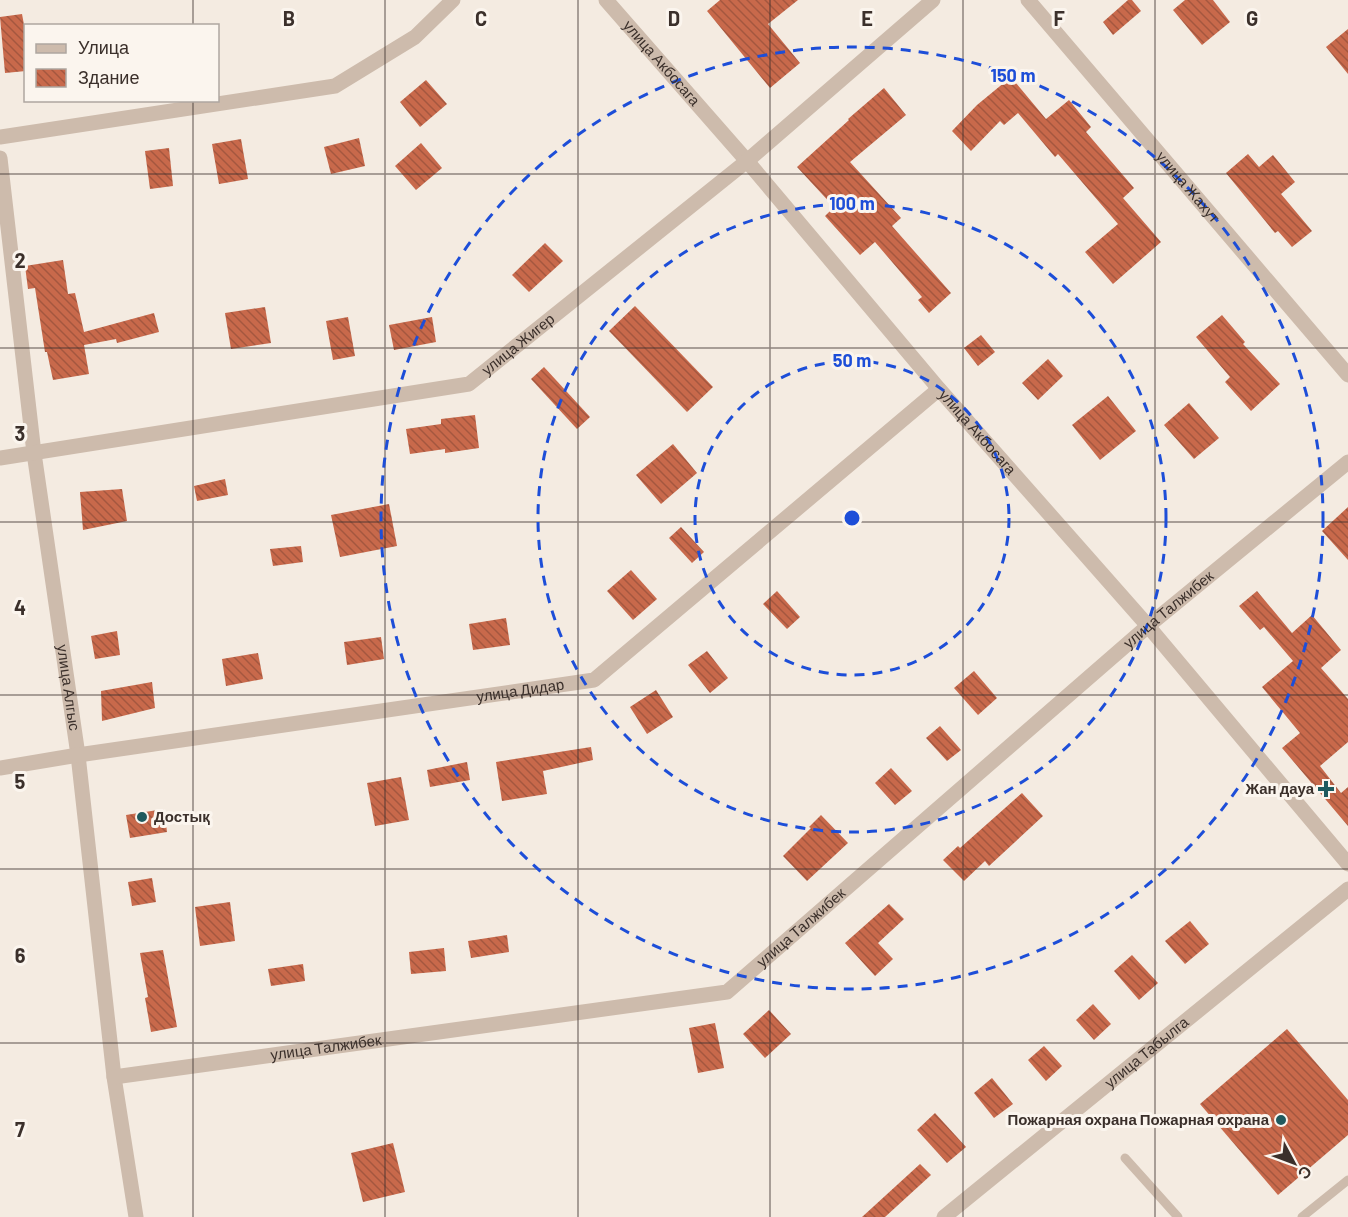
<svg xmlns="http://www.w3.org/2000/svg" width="1348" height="1217" font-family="Barlow,sans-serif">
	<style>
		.building { fill: url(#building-back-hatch) }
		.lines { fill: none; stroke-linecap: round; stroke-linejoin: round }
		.service { stroke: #cdbbac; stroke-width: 9 }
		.minor { stroke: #cdbbac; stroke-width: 15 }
		.grid { fill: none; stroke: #3b302b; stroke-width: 1.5; stroke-opacity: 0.55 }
		.ring { fill: none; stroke: #1d4ed8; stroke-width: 3; stroke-dasharray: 10 8 }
		.poi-dot { fill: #1f5a5e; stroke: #fbf5ee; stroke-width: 2 }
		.labels { text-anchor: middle; stroke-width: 6; stroke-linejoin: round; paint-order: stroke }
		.street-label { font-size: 15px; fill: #3b302b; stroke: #fbf5ee }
		.poi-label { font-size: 15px; font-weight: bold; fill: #3b302b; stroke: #fbf5ee; text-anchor: end }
		.grid-label { font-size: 20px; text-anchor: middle; font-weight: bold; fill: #3b302b; stroke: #fbf5ee; stroke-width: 6; stroke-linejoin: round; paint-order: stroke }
		.centre { fill: #1d4ed8; stroke: #fbf5ee; stroke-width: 3 }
		.ring-label { font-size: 18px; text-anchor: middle; font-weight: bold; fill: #1d4ed8; stroke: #fbf5ee; stroke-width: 6; stroke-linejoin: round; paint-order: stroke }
	</style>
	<defs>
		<pattern id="building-back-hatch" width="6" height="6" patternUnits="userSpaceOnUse" patternTransform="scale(1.5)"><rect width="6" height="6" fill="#c8694b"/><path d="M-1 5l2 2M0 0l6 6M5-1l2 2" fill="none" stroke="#a4573f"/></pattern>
	</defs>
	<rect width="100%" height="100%" fill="#f4ebe1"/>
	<g class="building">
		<path d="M720,0H798L768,24L800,63L770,88L707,11Z"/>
		<path d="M1128,0H1132L1141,11L1113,35L1103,22Z"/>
		<path d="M1185,0H1213L1230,22L1202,45L1173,10Z"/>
		<path d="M22,14L26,35V71L5,73L0,17Z"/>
		<path d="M1348,29V74L1326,47Z"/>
		<path d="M1011,77L1046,119L1069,100L1091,127L1086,132L1134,188L1123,198L1161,242L1113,284L1085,252L1118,224L1058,154L1055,157L1018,113L1004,125L1000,121L971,151L952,131L977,105Z"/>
		<path d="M426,80L447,104L420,127L400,102Z"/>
		<path d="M884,88L906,115L850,162L901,218L892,226L951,293L929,313L918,300L922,297L875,242L860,255L825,216L834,207L797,167L849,120L848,119Z"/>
		<path d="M359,138L365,166L331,174L324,147Z"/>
		<path d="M241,139L248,179L219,184L212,144Z"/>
		<path d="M421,143L442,168L416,190L395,166Z"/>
		<path d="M169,148L173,186L150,189L145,151Z"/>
		<path d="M1248,154L1259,167L1273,155L1295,182L1281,194L1312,231L1292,247L1278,231L1275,233L1226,173Z"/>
		<path d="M545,243L563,261L529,292L512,275Z"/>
		<path d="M63,260L68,294L75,293L84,332L154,313L159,332L117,343L116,339L84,345L89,374L53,380L47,352H45L35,288L28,289L25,266Z"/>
		<path d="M635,306L713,387L687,412L609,331Z"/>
		<path d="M265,307L271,343L231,349L225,313Z"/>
		<path d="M1222,315L1245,342L1243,344L1280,384L1251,411L1225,382L1230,377L1196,337Z"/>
		<path d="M348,317L355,356L333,360L326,321Z"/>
		<path d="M432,317L436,342L394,350L389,325Z"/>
		<path d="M981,335L995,352L978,366L964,348Z"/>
		<path d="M1048,359L1063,376L1038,400L1022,383Z"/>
		<path d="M544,367L590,417L577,429L531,379Z"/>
		<path d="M1108,396L1136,431L1100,460L1072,425Z"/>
		<path d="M1189,403L1219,438L1194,459L1164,425Z"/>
		<path d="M475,415L479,448L445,453V449L410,454L406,429L441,424V419Z"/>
		<path d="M673,444L697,473L661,504L636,475Z"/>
		<path d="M225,479L228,495L197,501L194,486Z"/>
		<path d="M122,489L127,521L83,530L80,492Z"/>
		<path d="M389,504L397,546L340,557L331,515Z"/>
		<path d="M1348,507V560L1322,531Z"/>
		<path d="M681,527L704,552L692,563L669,538Z"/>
		<path d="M301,546L303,562L273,566L270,549Z"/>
		<path d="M631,570L657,599L633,620L607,591Z"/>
		<path d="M777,591L800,617L787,629L763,604Z"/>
		<path d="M1257,591L1292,633L1312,615L1341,650L1321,668L1348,699V742L1320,766L1341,793L1348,787V826L1282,748L1300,733L1262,687L1293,661L1264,627L1260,630L1239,606Z"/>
		<path d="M506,618L510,645L473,650L469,624Z"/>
		<path d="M117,631L120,655L95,659L91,636Z"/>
		<path d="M381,637L384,659L347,665L344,642Z"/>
		<path d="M707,651L728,678L710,693L688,665Z"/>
		<path d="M258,653L263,679L226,686L222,659Z"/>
		<path d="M974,671L997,698L978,715L954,688Z"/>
		<path d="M152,682L155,708L102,721L101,691Z"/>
		<path d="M656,690L673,717L647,734L630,707Z"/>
		<path d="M940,726L961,750L947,761L926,738Z"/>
		<path d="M591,747L593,760L543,771L547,794L502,801L496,762Z"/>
		<path d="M467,762L470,780L430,787L427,770Z"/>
		<path d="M891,768L912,791L895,805L875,783Z"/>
		<path d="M401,777L409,820L375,826L367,783Z"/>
		<path d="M1022,793L1043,816L989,866L985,861L964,881L943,860L958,846L960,848Z"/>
		<path d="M164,809L167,832L130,838L126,815Z"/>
		<path d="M821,815L848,843L807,881L783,856L811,828L809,827Z"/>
		<path d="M152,878L156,902L132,906L128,882Z"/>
		<path d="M230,902L235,941L200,946L195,907Z"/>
		<path d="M889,904L904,919L878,943L893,959L875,976L845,943Z"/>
		<path d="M1190,921L1209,944L1185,964L1165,941Z"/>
		<path d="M507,935L509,952L471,958L468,941Z"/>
		<path d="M444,948L446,971L411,974L409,952Z"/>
		<path d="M163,950L177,1027L151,1032L145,998L148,997L140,953Z"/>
		<path d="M1132,955L1158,983L1139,1000L1114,971Z"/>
		<path d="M303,964L305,981L271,986L268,969Z"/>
		<path d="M1093,1004L1111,1024L1094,1040L1076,1020Z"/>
		<path d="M769,1010L791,1034L765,1058L743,1034Z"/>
		<path d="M715,1023L724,1068L698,1073L689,1028Z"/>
		<path d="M1287,1029L1348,1100V1135L1278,1195L1200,1104Z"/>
		<path d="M1044,1046L1062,1066L1046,1081L1028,1060Z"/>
		<path d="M992,1078L1013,1104L994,1118L974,1093Z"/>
		<path d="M935,1113L966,1147L947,1163L917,1130Z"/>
		<path d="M393,1143L405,1192L363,1202L351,1153Z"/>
		<path d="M920,1164L931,1175L885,1217H862Z"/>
	</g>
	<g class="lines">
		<g class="service">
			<path d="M1125,1158L1178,1217"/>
			<path d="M1302,1217L1348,1180"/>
		</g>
		<g class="minor">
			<path id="s1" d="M606,0L747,161L939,389L1148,626L1348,864"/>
			<path id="s2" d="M1028,0L1348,375"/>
			<path d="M0,137L335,86L415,37L453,0"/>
			<path id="s3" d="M0,158L34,453L78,755L114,1077L136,1217"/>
			<path id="s4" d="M0,458L469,384L747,161L933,0"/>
			<path id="s5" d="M0,768L78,755L594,680L939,389"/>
			<path id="s6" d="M114,1077L727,992L1148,626L1348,462"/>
			<path id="s7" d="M944,1217L1348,889"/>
		</g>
	</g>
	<path class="grid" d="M193,0V26M385,0V1217M578,0V1217M770,0V1217M963,0V1217M1155,0V1217M193,100V1217M0,174H1348M0,348H1348M0,522H1348M0,695H1348M0,869H1348M0,1043H1348"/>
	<g class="ring">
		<circle cx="852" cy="518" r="157"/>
		<circle cx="852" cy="518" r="314"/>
		<circle cx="852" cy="518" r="471"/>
	</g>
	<g class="poi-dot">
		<path d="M1323 780h6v6h6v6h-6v6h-6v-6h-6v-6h6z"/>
		<circle cx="142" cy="817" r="6"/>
		<circle cx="1281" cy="1120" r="6"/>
	</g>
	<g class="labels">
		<g class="street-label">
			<text dy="5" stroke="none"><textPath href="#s1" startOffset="84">улица Акбосага</textPath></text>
			<text dy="5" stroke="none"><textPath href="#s2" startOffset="246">улица Жахут</textPath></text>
			<text dy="5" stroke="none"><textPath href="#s4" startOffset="538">улица Жигер</textPath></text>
			<text dy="5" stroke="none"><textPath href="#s1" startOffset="570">улица Акбосага</textPath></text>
			<text dy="5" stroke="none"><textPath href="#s6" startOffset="1203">улица Талжибек</textPath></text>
			<text dy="5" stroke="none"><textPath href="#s3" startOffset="534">улица Алгыс</textPath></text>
			<text dy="5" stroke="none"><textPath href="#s5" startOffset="526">улица Дидар</textPath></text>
			<text dy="5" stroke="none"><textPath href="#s6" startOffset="717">улица Талжибек</textPath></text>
			<text dy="5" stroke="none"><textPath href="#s6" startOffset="214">улица Талжибек</textPath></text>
			<text dy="5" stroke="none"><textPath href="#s7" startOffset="261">улица Табылга</textPath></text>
		</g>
		<g class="poi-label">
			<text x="1314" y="794">Жан дауа</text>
			<text x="154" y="822" text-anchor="start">Достық</text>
			<text x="1269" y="1125">Пожарная охрана Пожарная охрана</text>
		</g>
	</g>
	<g class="grid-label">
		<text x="289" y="26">B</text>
		<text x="481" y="26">C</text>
		<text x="674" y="26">D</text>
		<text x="867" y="26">E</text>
		<text x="1059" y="26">F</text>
		<text x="1252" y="26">G</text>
		<text x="20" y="268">2</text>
		<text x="20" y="441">3</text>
		<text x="20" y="615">4</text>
		<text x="20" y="789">5</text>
		<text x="20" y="963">6</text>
		<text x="20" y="1137">7</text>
	</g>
	<circle cx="852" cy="518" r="9" class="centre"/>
	<g class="ring-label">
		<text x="1013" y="82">150 m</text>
		<text x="852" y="210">100 m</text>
		<text x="852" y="367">50 m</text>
	</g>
	<rect x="24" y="24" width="195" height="78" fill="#fbf5ee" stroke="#aea6a0" stroke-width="1.5"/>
	<rect x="36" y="44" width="30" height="9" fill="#cdbbac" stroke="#aea6a0" stroke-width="1.5"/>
	<text x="78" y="54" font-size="18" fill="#3b302b">Улица</text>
	<rect x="36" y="69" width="30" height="18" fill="url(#building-back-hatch)" stroke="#aea6a0" stroke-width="1.5"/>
	<text x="78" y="84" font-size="18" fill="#3b302b">Здание</text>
	<g transform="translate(1294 1163) rotate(131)" stroke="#fbf5ee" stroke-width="4.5" paint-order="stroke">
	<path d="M0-4.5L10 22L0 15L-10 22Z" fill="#3b302b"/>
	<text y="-9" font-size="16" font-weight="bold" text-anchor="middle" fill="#3b302b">С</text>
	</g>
</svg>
